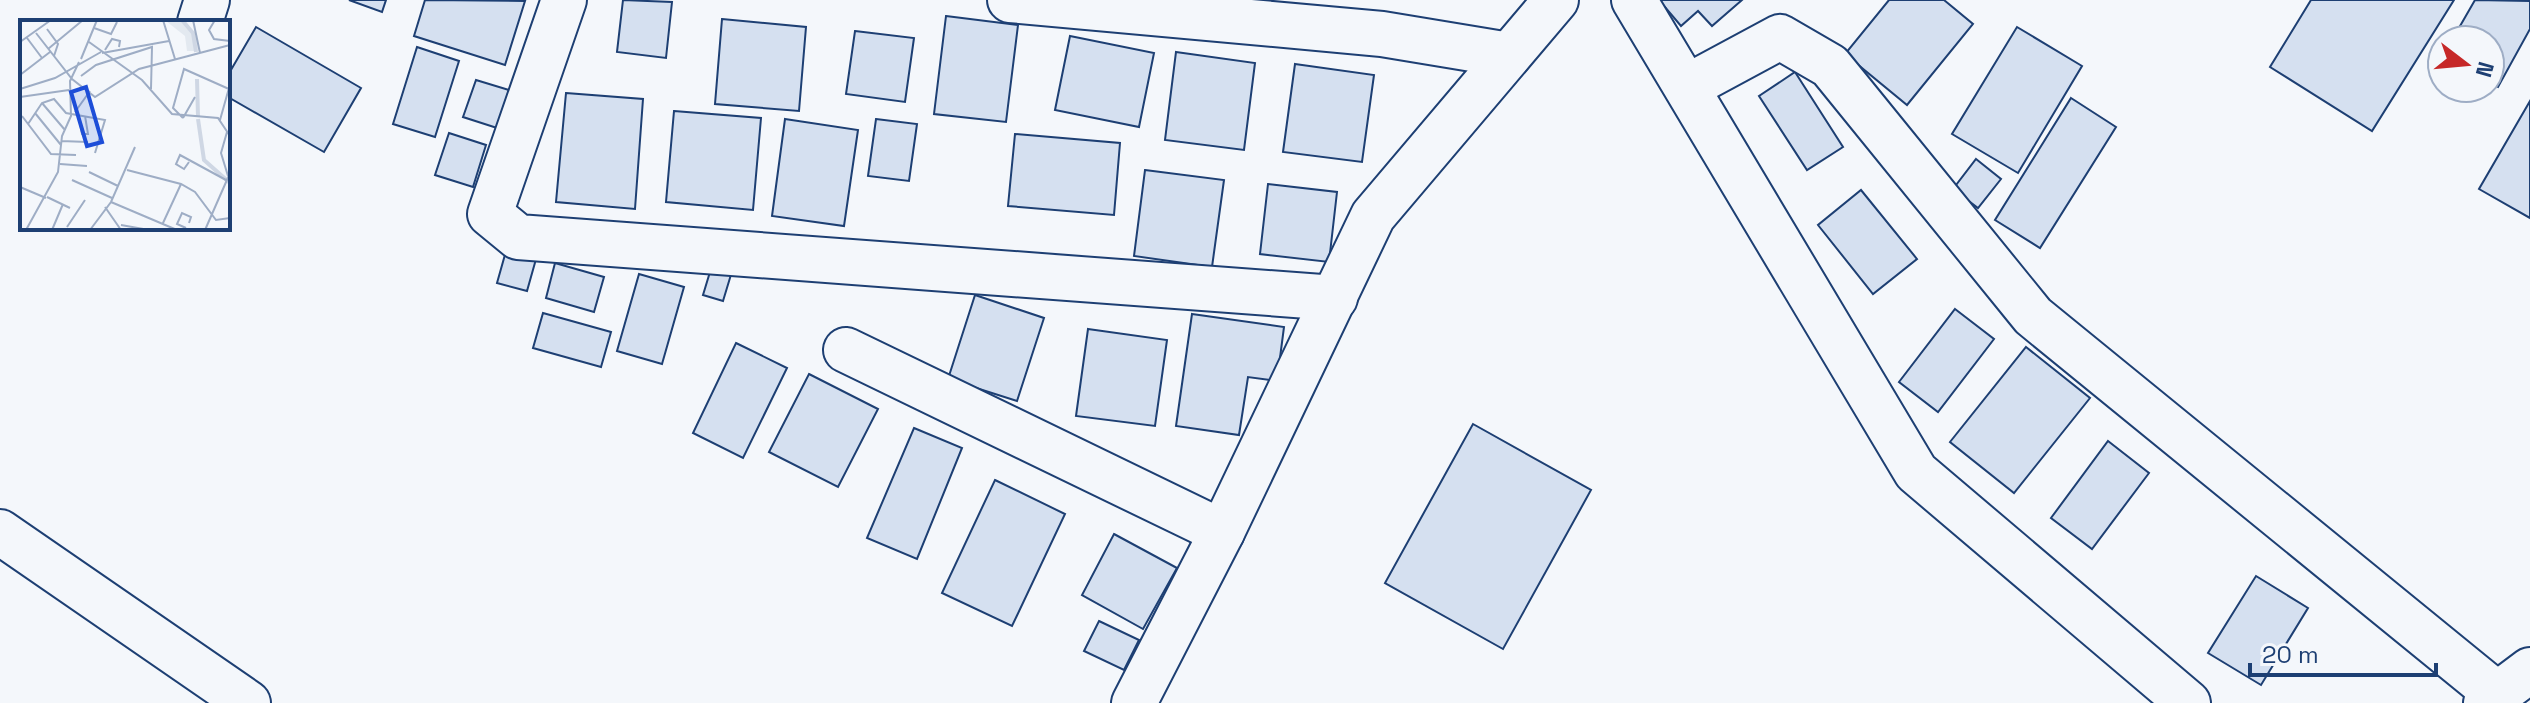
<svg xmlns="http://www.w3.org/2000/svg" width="2530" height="703" font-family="'Space Grotesk',sans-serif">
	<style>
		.building { fill: #d5e0f0; stroke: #1d3f73; stroke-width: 2 }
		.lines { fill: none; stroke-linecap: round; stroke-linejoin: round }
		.minor-casing { stroke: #1d3f73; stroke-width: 48 }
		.minor { stroke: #f4f7fb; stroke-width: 44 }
		.inset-river { fill: none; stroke: #cfd7e4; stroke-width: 4 }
		.inset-road { fill: none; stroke: #9eadc5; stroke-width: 2 }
		.view { fill: #1d4ed8; fill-opacity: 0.15; stroke: #1d4ed8; stroke-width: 4 }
		.inset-edge { fill: none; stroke: #1d3f73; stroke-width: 4 }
	</style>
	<rect width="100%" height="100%" fill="#f4f7fb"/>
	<g class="building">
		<path d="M349,0H386L382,12Z"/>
		<path d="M425,0L525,1L505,65L414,36Z"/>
		<path d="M623,0L672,2L666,58L617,52Z"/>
		<path d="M1659,0H1742L1712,26L1698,11L1681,26Z"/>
		<path d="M1889,0H1944L1973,24L1907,105L1845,54Z"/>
		<path d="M2311,0H2454L2372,131L2270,67Z"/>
		<path d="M2475,0L2530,1V29L2498,87L2490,83V40H2452Z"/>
		<path d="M946,16L1018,25L1006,122L934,114Z"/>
		<path d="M722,19L806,27L799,111L715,104Z"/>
		<path d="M256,27L361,88L324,152L228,97V75Z"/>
		<path d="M2017,27L2082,66L2018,173L1952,134Z"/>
		<path d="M855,31L914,38L905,102L846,94Z"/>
		<path d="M1070,36L1154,53L1139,127L1055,110Z"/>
		<path d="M417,47L459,61L435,137L393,124Z"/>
		<path d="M1176,52L1255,63L1244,150L1165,140Z"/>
		<path d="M1295,64L1374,75L1362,162L1283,152Z"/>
		<path d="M1795,72L1843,147L1807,170L1759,96Z"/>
		<path d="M476,80L509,90L497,128L463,117Z"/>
		<path d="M566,93L643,99L635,209L556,202Z"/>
		<path d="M2071,98L2116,127L2040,248L1995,220Z"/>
		<path d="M2530,101V218L2479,189Z"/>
		<path d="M674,111L761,118L753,210L666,202Z"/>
		<path d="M785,119L858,130L844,226L772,216Z"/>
		<path d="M876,119L917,124L909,181L868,176Z"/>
		<path d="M449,133L486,145L473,187L435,175Z"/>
		<path d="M1015,134L1120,143L1114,215L1008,206Z"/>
		<path d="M1976,159L2001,179L1978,208L1953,189Z"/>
		<path d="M1145,170L1224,180L1212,267L1134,256Z"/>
		<path d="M1268,184L1337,192L1329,262L1260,254Z"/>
		<path d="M1861,190L1917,259L1873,294L1818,225Z"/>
		<path d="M508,244L538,252L527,291L497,283Z"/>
		<path d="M713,262L733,268L723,301L703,295Z"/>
		<path d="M555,263L604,277L594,312L546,298Z"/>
		<path d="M639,274L684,287L662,364L617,351Z"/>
		<path d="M975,295L1044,318L1017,401L948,379Z"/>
		<path d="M1955,309L1994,339L1938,412L1899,382Z"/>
		<path d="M543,313L611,332L601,367L533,348Z"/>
		<path d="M1192,314L1284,327L1277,381L1248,377L1239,435L1176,426Z"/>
		<path d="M1088,329L1167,340L1155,426L1076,416Z"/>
		<path d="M736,343L787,368L743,458L693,433Z"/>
		<path d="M2026,347L2090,398L2014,493L1950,442Z"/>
		<path d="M809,374L878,409L838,487L769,452Z"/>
		<path d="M1473,424L1591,490L1503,649L1385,583Z"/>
		<path d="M914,428L962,448L917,559L867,538Z"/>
		<path d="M2108,441L2149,473L2092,549L2051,518Z"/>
		<path d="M995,480L1065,514L1012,626L942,593Z"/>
		<path d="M1114,534L1177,568L1143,629L1082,595Z"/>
		<path d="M2256,576L2308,608L2261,685L2208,653Z"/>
		<path d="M1099,621L1139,640L1124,670L1084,651Z"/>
	</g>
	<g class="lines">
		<g class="minor-casing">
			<g id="minor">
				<path d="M564,0L490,214L518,237L1335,298"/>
				<path d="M1010,0L1382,34L1509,55"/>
				<path d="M1634,0L1916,472L2188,703"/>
				<path d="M200,22L207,0"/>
				<path d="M1687,87L1780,37L1830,66L2033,316L2498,695"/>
				<path d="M846,350L1222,532"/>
				<path d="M0,532L248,703"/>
				<path d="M1134,703L1222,532L1373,216L1556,0"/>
				<path d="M2486,703L2530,670"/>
			</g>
		</g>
		<use href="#minor" class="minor"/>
	</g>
	<g transform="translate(20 20)">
		<rect width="210" height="210" fill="#f4f7fb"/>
		<path d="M161,0L177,17L178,31H167L165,16L146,1Z" fill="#e3e9f0"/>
		<path class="inset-river" d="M162,0L173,13L176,32M177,59L178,97M178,99L184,140L210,163"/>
		<path class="inset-road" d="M143,0L155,39M173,0L180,33M195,0L189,10L194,19L210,21M74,8L91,14L97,2M27,9L38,24L34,36M16,13L52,59L75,77L119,49L210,25M7,18L22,38M0,22L31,0M69,22L122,60L152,94L198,98L210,116M28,29L63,0M85,30L92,19L100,21L99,27M82,33L149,21M61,39L77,0M0,55L30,32M61,56L76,45L132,27L131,69M0,69L35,58L81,32M0,77L49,70M22,83L45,110M55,92L70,71M15,93L41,125M58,93L62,114H68L65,96M2,96L31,134L56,135M163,98L153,88L164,49L209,69M163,98L175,77M200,100L209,68M8,104L22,83L34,79L46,93L85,100L75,133M207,112L201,133L208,156M41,121L68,122M169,142L164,149L156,144L160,135L206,160M40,144L67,146M107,150L161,164L175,172L196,200L210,198M69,152L98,166M52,160L92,178M0,167L26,178M27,177L50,188M91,182L157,210M85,187L101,210M143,203L161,164M101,205L129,210M47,207L65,180M166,208L157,204L162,193L171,197L169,203M6,210L38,152L42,116L51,96L50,61L59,42M32,210L43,184M70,210L91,182L115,127M185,210L210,153"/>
		<path class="view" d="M66,67L82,122L67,126L51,72Z"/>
		<rect width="210" height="210" class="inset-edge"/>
	</g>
	<g transform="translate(2466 64) rotate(106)"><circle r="38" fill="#f4f7fb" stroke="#9eadc5" stroke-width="2"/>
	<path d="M0-6L14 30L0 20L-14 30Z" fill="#c62828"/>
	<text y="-12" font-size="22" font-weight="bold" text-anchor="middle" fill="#1d3f73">N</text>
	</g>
	<path d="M2250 663v12h186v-12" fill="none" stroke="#1d3f73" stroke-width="4"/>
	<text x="2262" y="663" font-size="24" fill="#1d3f73" stroke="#f4f7fb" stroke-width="6" paint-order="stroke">20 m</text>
</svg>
